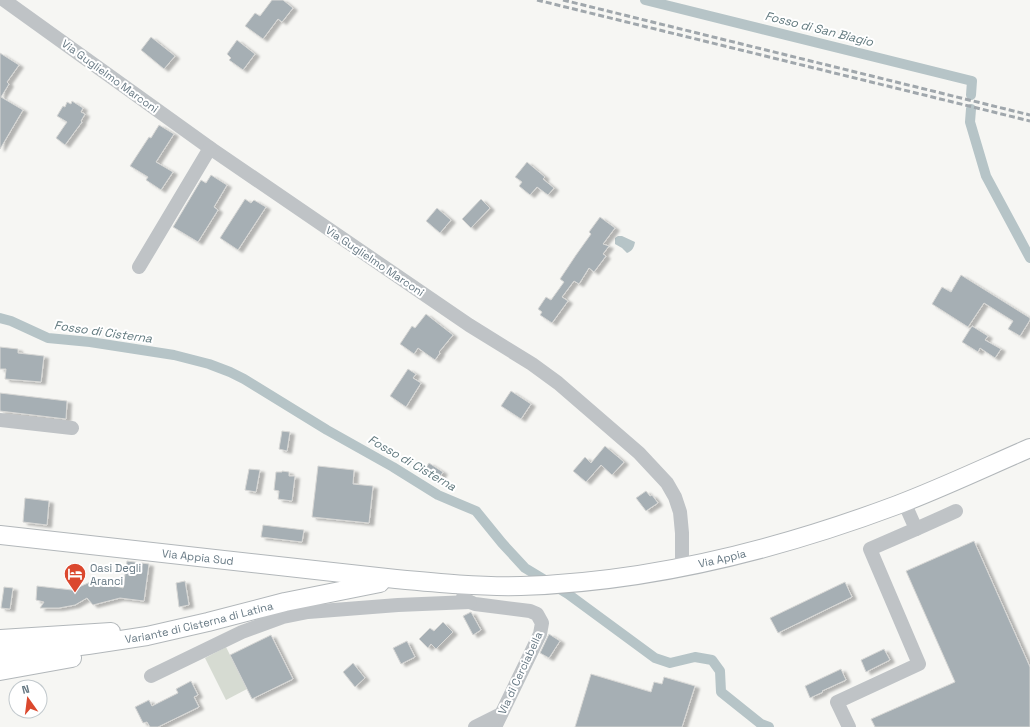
<svg xmlns="http://www.w3.org/2000/svg" width="1030" height="727" font-family="'Space Grotesk',sans-serif">
	<style>
		.grass { fill: #d6dbd2 }
		.water { fill: #b6c4c7 }
		.lines { fill: none; stroke-linecap: round; stroke-linejoin: round }
		.canal { stroke: #b6c4c7; stroke-width: 10 }
		.building { fill: #a6afb4; stroke: #d7d7d5; filter: url(#shadow) }
		.major-casing { stroke: #b2b7ba; stroke-width: 20 }
		.minor { stroke: #bfc3c6; stroke-width: 14 }
		.major { stroke: #fff; stroke-width: 18 }
		.rail { stroke: #a0a7ac; stroke-width: 3; stroke-dasharray: 6 3; stroke-linecap: butt }
		.labels { text-anchor: middle; stroke-width: 4; stroke-linejoin: round; paint-order: stroke }
		.street-label { font-size: 11px; fill: #667883; stroke: #fff }
		.poi-label { font-size: 11px; fill: #667883; stroke: #fff; text-anchor: start }
		.water-label { font-size: 12px; font-style: italic; fill: #627a7f; stroke: #fff }
	</style>
	<defs>
		<filter id="shadow"><feDropShadow dx="4.5" dy="2.5" stdDeviation="1" flood-color="#0004"/></filter>
	</defs>
	<rect width="100%" height="100%" fill="#f6f6f3"/>
	<path class="grass" d="M226,647L247,689L226,700L205,658Z"/>
	<path class="water" d="M618,236H622L635,242C634,248 632,251 627,253L622,248L615,244V238Z"/>
	<g class="lines">
		<g class="canal">
			<path d="M645,0L972,81L971,95"/>
			<path d="M971,109L970,122L986,176L1030,258"/>
			<path d="M0,318L11,321L48,338L90,342L174,355L209,364L230,372L244,379L327,430L393,467L438,495L476,511L502,543L525,568L568,594L655,658L670,663L695,657L712,660L720,671L721,692L761,724L769,727"/>
		</g>
	</g>
	<g class="building">
		<path d="M272,0H283L293,8L282,22L278,19L263,39L245,26L255,13L260,16Z"/>
		<path d="M151,37L175,56L164,69L141,50Z"/>
		<path d="M237,40L255,54L243,70L229,60L231,58L227,54Z"/>
		<path d="M0,53L19,65L7,82L9,84L1,97L23,110L0,149Z"/>
		<path d="M72,101L83,108L81,112L85,114L81,121L82,122L65,145L56,138L67,122L57,116L63,106L65,107L67,102L71,104Z"/>
		<path d="M159,125L174,134L156,162L173,172L161,190L146,180L148,177L130,166L149,137L151,138Z"/>
		<path d="M527,162L545,177L543,179L554,188L548,195L537,187L530,195L519,186L522,182L515,177Z"/>
		<path d="M211,175L227,185L214,207L218,210L198,242L173,227L201,180L206,183Z"/>
		<path d="M245,199L251,203L254,200L266,207L238,250L220,238Z"/>
		<path d="M481,199L490,208L471,228L462,219Z"/>
		<path d="M437,208L451,220L440,233L426,221Z"/>
		<path d="M600,217L615,228L603,244L609,246L603,254L606,256L594,272L589,268L579,284L574,281L562,297L568,301L552,323L540,315L542,312L538,309L546,297L551,300L564,282L560,279L576,255L591,234L589,232Z"/>
		<path d="M961,275L1030,318V320L1020,336L1008,329L1013,321L984,303L968,327L932,304L942,287L951,292Z"/>
		<path d="M426,314L453,335L439,352L440,353L435,360L418,348L414,354L400,344L412,326L415,328Z"/>
		<path d="M972,326L988,336L985,340L1001,349L995,358L980,348L978,352L962,342Z"/>
		<path d="M0,347L18,349V353L44,356L41,382L5,379L6,369H0Z"/>
		<path d="M408,369L416,374L413,378L421,383L406,407L390,396Z"/>
		<path d="M511,391L531,404L521,419L501,406Z"/>
		<path d="M0,393L67,401L66,419L0,411Z"/>
		<path d="M282,431L290,432L287,451L279,449Z"/>
		<path d="M605,446L624,462L612,475L601,465L586,482L573,471L585,457L591,463Z"/>
		<path d="M429,463L443,472L437,481L423,472Z"/>
		<path d="M318,466L354,470L353,484L373,486L369,523L312,517Z"/>
		<path d="M249,469L260,470L256,492L245,490Z"/>
		<path d="M282,471L289,472V476H295L292,501L278,499L279,491L274,490L276,472H282Z"/>
		<path d="M646,491L650,496L652,495L658,503L646,511L636,498Z"/>
		<path d="M25,498L49,501L47,525L23,522Z"/>
		<path d="M263,525L304,530L302,542L261,537Z"/>
		<path d="M974,541L1030,667V727H875L871,719L955,682L906,571Z"/>
		<path d="M127,561L149,564L144,601L120,598L93,605L87,598L75,605L59,608H40L44,602L36,600L37,586L72,590L95,580L123,588Z"/>
		<path d="M185,581L189,605L179,607L176,583Z"/>
		<path d="M845,582L852,597L778,633L770,618Z"/>
		<path d="M4,587L13,588L10,609L1,608Z"/>
		<path d="M471,612L481,630L473,635L463,616Z"/>
		<path d="M443,622L453,632L436,649L431,644L428,648L419,639L430,628L434,631Z"/>
		<path d="M549,634L560,641L549,658L540,653Z"/>
		<path d="M271,635L293,679L252,699L230,655Z"/>
		<path d="M407,641L415,657L401,664L393,648Z"/>
		<path d="M884,649L890,660L866,672L861,660Z"/>
		<path d="M353,663L365,678L355,687L343,672Z"/>
		<path d="M841,669L846,680L822,691L823,692L810,698L805,686Z"/>
		<path d="M591,674L651,692L654,682L662,684L664,677L695,686L682,727H575Z"/>
		<path d="M191,681L198,695L194,697L199,707L158,727H150L147,722L143,723L135,707L149,700L152,706L178,693L176,689Z"/>
	</g>
	<g class="lines">
		<g class="major-casing">
			<g id="major">
				<path id="s1" d="M0,535L396,579C438,583 480,587 521,586C649,582 777,550 897,505C942,488 986,467 1030,448"/>
				<path d="M0,639L111,632"/>
				<path id="s2" d="M0,656L88,645L147,636L208,622L285,602L380,583"/>
				<path d="M0,671L72,658"/>
			</g>
		</g>
		<g class="minor">
			<path d="M4,0L210,148L469,325L532,364L558,383L639,453L667,483L675,497L680,512L682,533V566"/>
			<path d="M139,267L210,148"/>
			<path d="M0,420L72,428"/>
			<path d="M916,529L956,511"/>
			<path d="M463,597L467,601L475,604L530,611L537,614L542,623L540,634L495,727"/>
			<path d="M151,676L242,632L283,617L308,612L398,605L470,602"/>
			<path d="M475,727L501,714"/>
			<path d="M849,727L837,702L919,664L870,549L916,529L904,502"/>
		</g>
		<use href="#major" class="major"/>
		<g class="rail">
			<path d="M537,0L1030,121"/>
			<path d="M563,0L1030,115"/>
		</g>
	</g>
	<defs>
		<g id="hotel-pin" transform="scale(1.15)"><path d="M0 17L-7.5 6A9.5 9.5 0 1 1 7.5 6Z" fill="#db482e" stroke="#fff"/><path d="M-6-4.5h1.5V1H6V5H4.5V3h-9V5H-6ZM-4 0a1.8 1.8 0 1 1 3.6 0ZM.5 0V-2.5h3Q6-2.5 6 0Z" fill="#fff"/></g>
	</defs>
	<g fill-rule="evenodd">
		<use href="#hotel-pin" x="75" y="574"/>
	</g>
	<g class="labels">
		<g class="street-label">
			<text transform="translate(110 76) rotate(36)" y="4">Via Guglielmo Marconi</text>
			<text transform="translate(375 261) rotate(34)" y="4">Via Guglielmo Marconi</text>
			<text dy="4" stroke="none"><textPath href="#s1" startOffset="199">Via Appia Sud</textPath></text>
			<text dy="4" stroke="none"><textPath href="#s1" startOffset="727">Via Appia</textPath></text>
			<text dy="4" stroke="none"><textPath href="#s2" startOffset="202">Variante di Cisterna di Latina</textPath></text>
			<text transform="translate(520 673) rotate(-65)" y="4">Via di Cerciabella</text>
		</g>
		<g class="poi-label">
			<text x="90" y="572">Oasi Degli<tspan x="90" dy="13">Aranci</tspan></text>
		</g>
		<g class="water-label">
			<text transform="translate(819 29) rotate(14)" y="4">Fosso di San Biagio</text>
			<text transform="translate(103 332) rotate(8)" y="4">Fosso di Cisterna</text>
			<text transform="translate(412 463) rotate(30)" y="4">Fosso di Cisterna</text>
		</g>
	</g>
	<g transform="translate(28 699) rotate(346)"><circle r="19" fill="#ffffff" stroke="#c2c9cd"/>
	<path d="M0-3L7 15L0 10L-7 15Z" fill="#db482e"/>
	<text y="-6" font-size="11" font-weight="bold" text-anchor="middle" fill="#667883">N</text>
	</g>
</svg>
